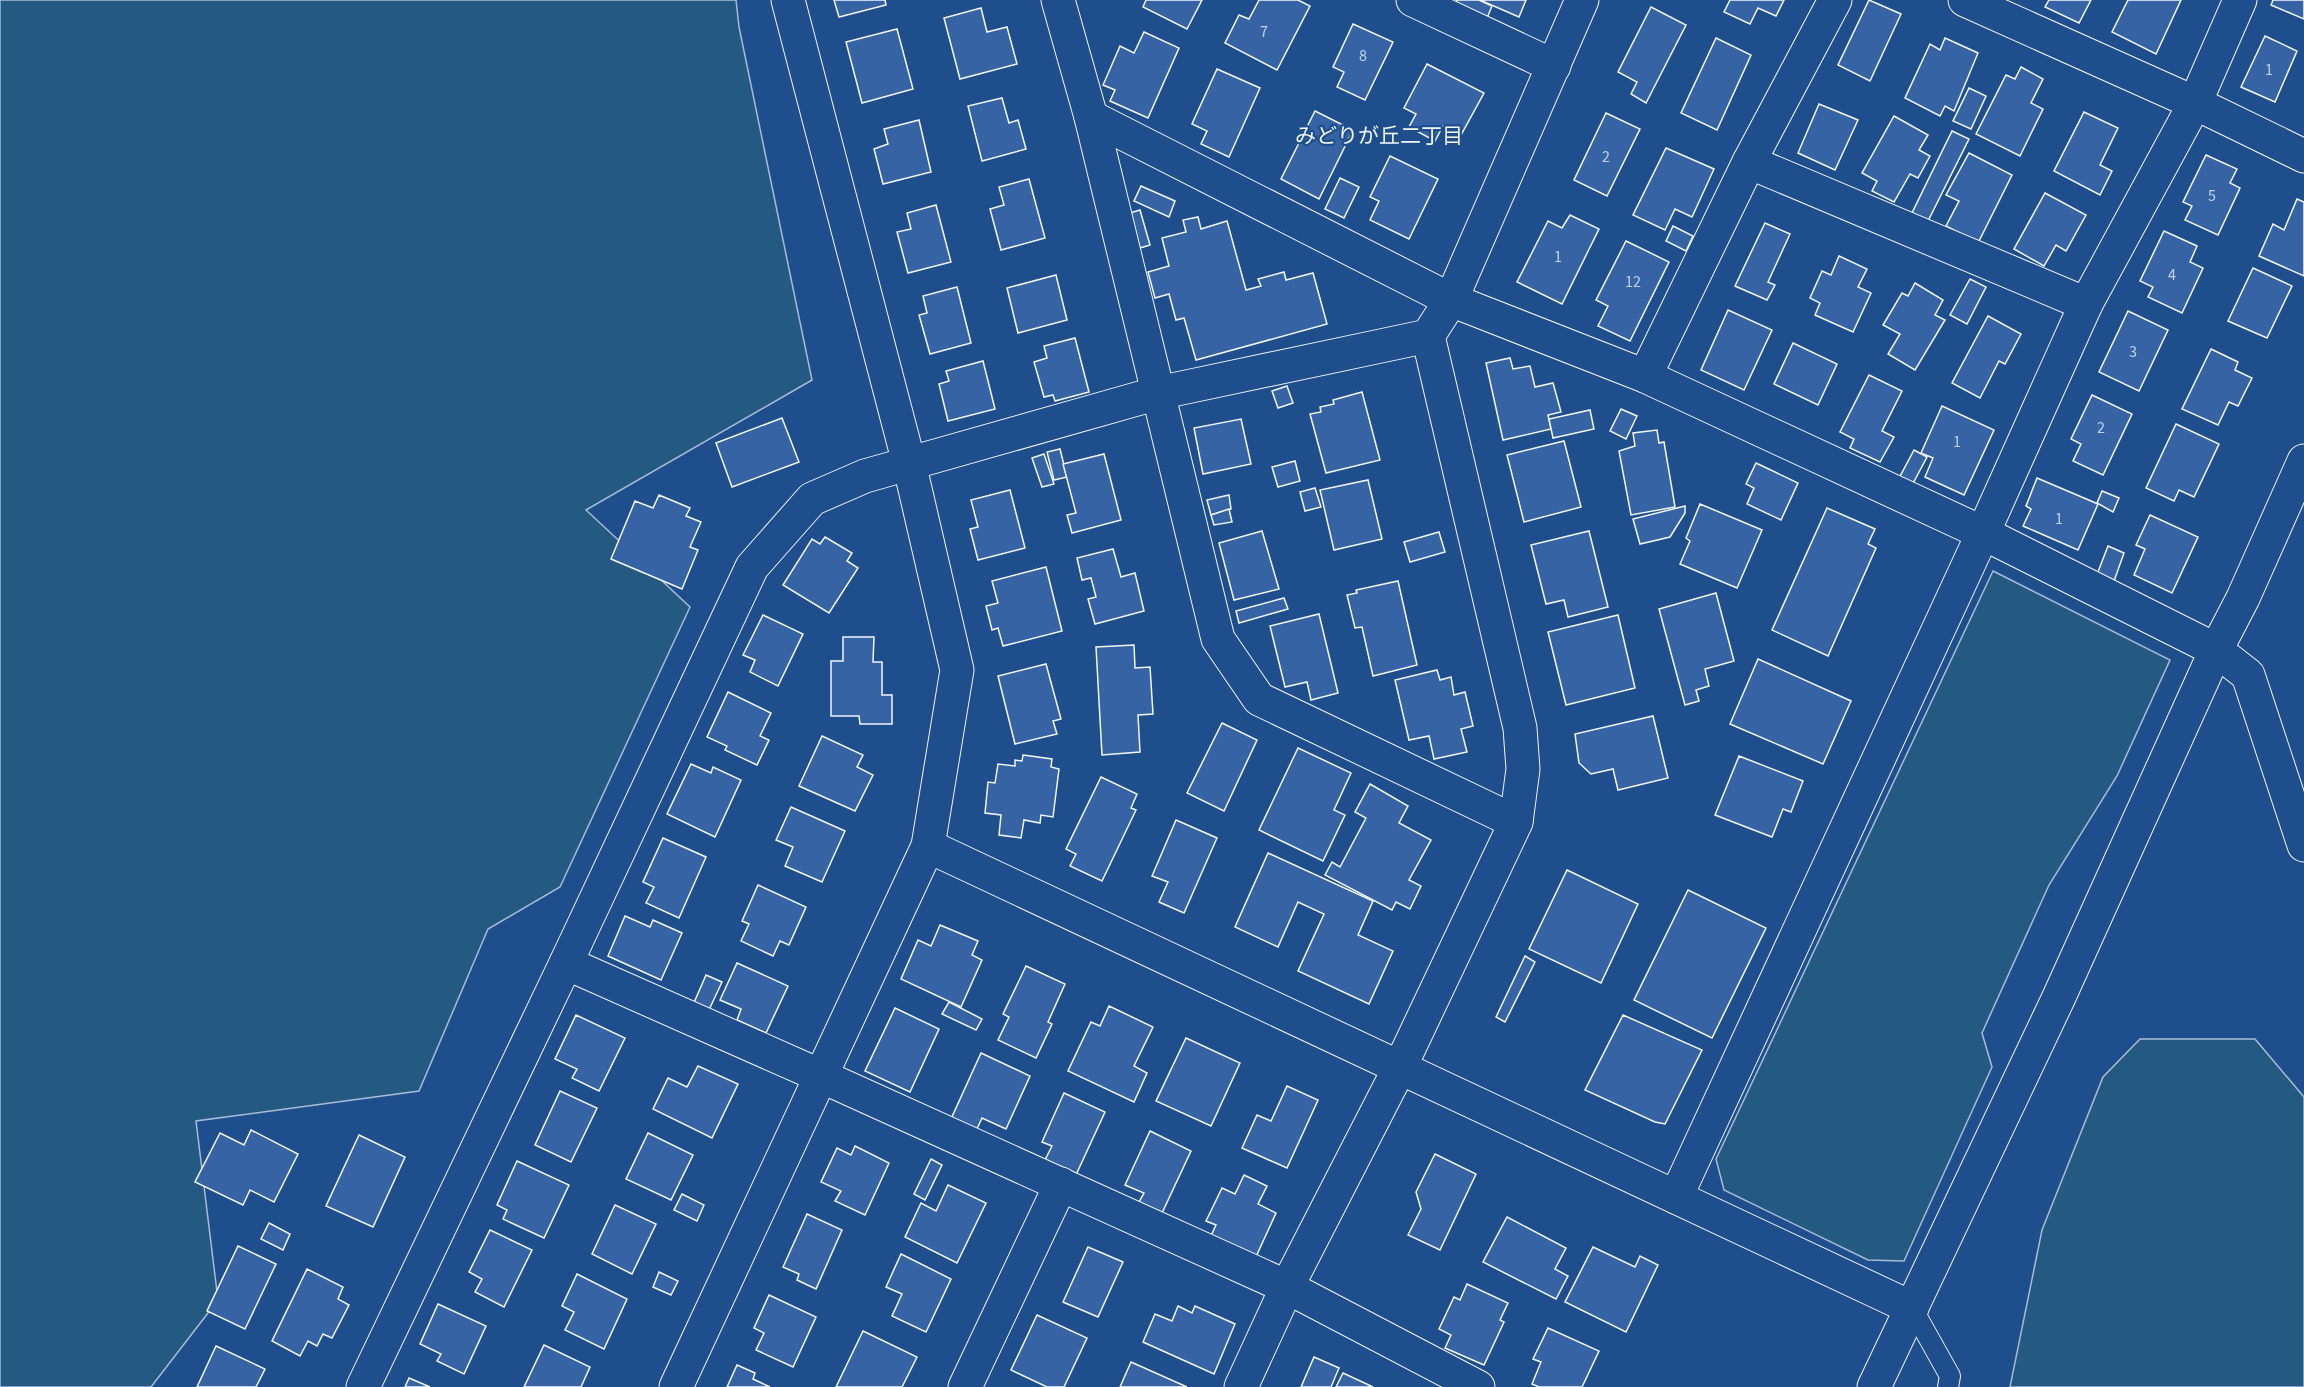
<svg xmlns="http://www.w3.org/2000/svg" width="2304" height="1387" font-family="'Source Sans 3','Noto Sans JP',sans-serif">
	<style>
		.green { fill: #245a82; stroke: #a8bbd7; stroke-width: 1.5 }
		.building { fill: #3563a3; stroke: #f2f6ff; stroke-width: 1.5 }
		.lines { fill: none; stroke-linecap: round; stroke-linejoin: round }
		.lane-casing { stroke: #f2f6ff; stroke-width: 22 }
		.street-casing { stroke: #f2f6ff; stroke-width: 35 }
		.secondary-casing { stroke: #f2f6ff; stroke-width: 35 }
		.lane { stroke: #1f4e8c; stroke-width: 20 }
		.street { stroke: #1f4e8c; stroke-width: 33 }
		.secondary { stroke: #1f4e8c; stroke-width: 33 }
		.labels { text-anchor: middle; stroke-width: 4.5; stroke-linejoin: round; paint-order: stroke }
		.number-label { font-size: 16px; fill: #c3d1e8 }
		.neighbourhood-label { font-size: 21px; fill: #f2f6ff; stroke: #1f4e8c }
	</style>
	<rect width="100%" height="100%" fill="#1f4e8c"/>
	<g class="green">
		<path d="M0,0H736L739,27L812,380L586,510L690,607L560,887L488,929L419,1091L196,1121L218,1300L151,1387H0Z"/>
		<path d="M1993,571L2170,660L2117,776L2049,885L1982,1033L1992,1067L1904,1261L1868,1260L1724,1190L1716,1159Z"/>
		<path d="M2140,1039H2255L2304,1097V1387H2010L2042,1230L2103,1077Z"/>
	</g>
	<g class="building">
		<path d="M834,0H885L886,5L839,17Z"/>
		<path d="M1146,0H1202L1187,29L1143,7Z"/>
		<path d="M1259,0H1298L1310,6L1277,70L1225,43L1239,15L1249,19Z"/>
		<path d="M1457,0H1479L1492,6L1482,30L1450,16Z"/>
		<path d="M1480,0H1526L1519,17Z"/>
		<path d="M1730,0H1784L1776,16L1758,8L1750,24L1724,12Z"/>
		<path d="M1869,0L1901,14L1870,81L1838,65Z"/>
		<path d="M2049,0H2091L2079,23L2045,7Z"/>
		<path d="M2128,0H2181L2156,54L2112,32Z"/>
		<path d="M2273,0H2304V19L2271,5Z"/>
		<path d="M1651,7L1686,25L1646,103L1631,94L1637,82L1618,72Z"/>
		<path d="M981,8L987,32L1007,27L1017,64L960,79L944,18Z"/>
		<path d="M1353,24L1393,42L1365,100L1337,87L1344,72L1333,67Z"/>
		<path d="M897,29L913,89L862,103L846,42Z"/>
		<path d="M1144,32L1179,48L1148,118L1110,101L1115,90L1103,85L1120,46L1134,53Z"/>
		<path d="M2265,36L2297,51L2275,102L2241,87Z"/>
		<path d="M1716,38L1751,55L1717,130L1681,113Z"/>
		<path d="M1945,38L1978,53L1954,111L1945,106L1940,116L1905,98L1930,44L1940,50Z"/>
		<path d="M1427,64L1484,93L1461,135L1443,126L1435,141L1409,127L1416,114L1404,108Z"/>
		<path d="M2021,67L2043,79L2031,103L2043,109L2020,156L1976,134L2006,75L2015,79Z"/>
		<path d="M1217,69L1260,88L1229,157L1201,144L1207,131L1192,124Z"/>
		<path d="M1969,88L1986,96L1971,129L1953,121Z"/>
		<path d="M1002,98L1009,123L1018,120L1026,149L982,161L968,106Z"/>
		<path d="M1819,104L1858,120L1835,170L1798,153Z"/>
		<path d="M1315,111L1353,130L1319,199L1281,179Z"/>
		<path d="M2084,112L2118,128L2100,165L2112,171L2100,195L2054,171Z"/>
		<path d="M1606,113L1640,129L1607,196L1574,180Z"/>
		<path d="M1894,116L1928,135L1919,150L1930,156L1918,178L1910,174L1894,202L1872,191L1877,181L1862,173Z"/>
		<path d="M919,120L931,172L883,184L874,149L888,144L884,129Z"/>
		<path d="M1952,131L1969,139L1927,223L1911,215Z"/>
		<path d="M1666,148L1714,169L1692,217L1675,209L1665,230L1633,215Z"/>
		<path d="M1969,153L2012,175L1978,243L1946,226L1959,201L1946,195Z"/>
		<path d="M2206,155L2237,169L2230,183L2240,188L2218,235L2185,220L2192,206L2183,202Z"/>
		<path d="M1390,156L1438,179L1409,239L1370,220L1379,201L1370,197Z"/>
		<path d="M1340,178L1359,187L1344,218L1325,209Z"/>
		<path d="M1029,179L1045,238L1001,250L990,209L1004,205L999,187Z"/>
		<path d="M1141,186L1175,201L1169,217L1134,201Z"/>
		<path d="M2045,193L2086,215L2066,251L2056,245L2044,266L2014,249Z"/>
		<path d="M2297,199L2304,202V276L2259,256L2273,224L2284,230Z"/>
		<path d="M936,205L951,262L908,273L897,232L911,229L907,213Z"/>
		<path d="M1140,210L1150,245L1140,248L1130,213Z"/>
		<path d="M1570,215L1599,229L1562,304L1517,282L1548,221L1562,228Z"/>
		<path d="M1198,217L1201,229L1227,221L1246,290L1261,286L1258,279L1284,272L1286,280L1313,273L1327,324L1196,360L1184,318L1176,320L1169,294L1155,298L1148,272L1169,266L1162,238L1186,232L1183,220Z"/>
		<path d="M1765,223L1790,234L1768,282L1775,285L1767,300L1735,286Z"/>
		<path d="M1673,226L1693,236L1686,251L1666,241Z"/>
		<path d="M2164,231L2197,246L2190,262L2203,268L2182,313L2148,297L2153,287L2140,281Z"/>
		<path d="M1626,241L1669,262L1630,341L1598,326L1608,306L1596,300Z"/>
		<path d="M1839,256L1867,269L1858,287L1871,293L1853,332L1815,315L1820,303L1810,298L1822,271L1831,275Z"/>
		<path d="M2253,268L2292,286L2267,338L2228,321Z"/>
		<path d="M1056,275L1067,320L1018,333L1007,288Z"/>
		<path d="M1970,279L1986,287L1967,324L1950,315Z"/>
		<path d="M1915,283L1943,300L1935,315L1945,320L1915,370L1888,354L1900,334L1883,325L1902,293L1908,296Z"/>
		<path d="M957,287L971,343L930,354L919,315L927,313L923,296Z"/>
		<path d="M1728,310L1772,330L1744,390L1701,370Z"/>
		<path d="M2128,311L2168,330L2139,391L2099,372Z"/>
		<path d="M1988,316L2021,334L2005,364L1999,361L1980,398L1952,383Z"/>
		<path d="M1075,338L1089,392L1055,401L1053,395L1044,397L1034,362L1047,358L1044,346Z"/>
		<path d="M1793,343L1837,364L1818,405L1774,384Z"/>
		<path d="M2211,349L2238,362L2235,370L2252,378L2238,406L2229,402L2218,425L2182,409Z"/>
		<path d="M1510,358L1513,369L1530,366L1535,387L1553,383L1561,412L1548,415L1551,429L1503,440L1486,363Z"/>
		<path d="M983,361L995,409L948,421L939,384L949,381L946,371Z"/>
		<path d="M1869,375L1902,391L1882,431L1894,437L1880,462L1850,448L1854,439L1840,432Z"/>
		<path d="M1287,386L1293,403L1278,408L1272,391Z"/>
		<path d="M1362,392L1380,460L1326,473L1310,414L1321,412L1320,407L1334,404L1333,400Z"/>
		<path d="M2092,395L2132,414L2103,475L2073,461L2081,444L2071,439Z"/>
		<path d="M1942,406L1994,430L1964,495L1925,477L1933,458L1921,453Z"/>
		<path d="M1621,409L1637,416L1626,439L1610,431Z"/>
		<path d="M1590,410L1594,429L1553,438L1549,419Z"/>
		<path d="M782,418L799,462L732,487L716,443Z"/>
		<path d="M1241,419L1251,464L1203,474L1194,428Z"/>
		<path d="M2176,424L2219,444L2194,497L2179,490L2174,501L2146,488Z"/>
		<path d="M1657,430L1659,443L1664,442L1675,507L1631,515L1619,451L1635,446L1633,433Z"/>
		<path d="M1564,441L1581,507L1524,522L1507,455Z"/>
		<path d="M1060,449L1067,477L1054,480L1047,452Z"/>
		<path d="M1914,450L1927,457L1910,489L1897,482Z"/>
		<path d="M1044,454L1054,484L1042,487L1032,458Z"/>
		<path d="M1104,454L1121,520L1072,533L1067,515L1076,513L1063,464Z"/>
		<path d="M1295,461L1300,481L1278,487L1272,467Z"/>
		<path d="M1756,463L1798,483L1781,520L1747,504L1754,488L1746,484Z"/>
		<path d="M2037,478L2098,504L2078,550L2023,526L2031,509L2026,506Z"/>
		<path d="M1368,480L1382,539L1334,550L1320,490Z"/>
		<path d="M1315,488L1321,507L1305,511L1300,492Z"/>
		<path d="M1010,490L1025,548L978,560L970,529L978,527L971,500Z"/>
		<path d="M2102,491L2119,498L2113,512L2097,503Z"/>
		<path d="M659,495L690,508L686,516L701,522L690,547L698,550L682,589L611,559L635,501L653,508Z"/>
		<path d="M1229,495L1231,509L1211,515L1207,500Z"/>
		<path d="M1700,504L1762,530L1737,588L1680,564L1690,541L1686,538Z"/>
		<path d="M1685,506V513L1670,537L1640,544L1633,519Z"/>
		<path d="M1827,508L1875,529L1868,544L1876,548L1828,656L1772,630Z"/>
		<path d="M1229,509L1232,522L1214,525L1211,515Z"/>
		<path d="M2150,515L2198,537L2172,593L2134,575L2145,549L2136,545Z"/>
		<path d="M1262,531L1279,589L1234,600L1219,543Z"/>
		<path d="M1589,531L1608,607L1568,617L1564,600L1546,604L1531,545Z"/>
		<path d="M1439,532L1445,552L1410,562L1404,542Z"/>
		<path d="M825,537L852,553L847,561L858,568L829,613L783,585L812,539L820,544Z"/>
		<path d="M2108,546L2124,553L2113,584L2096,577Z"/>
		<path d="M1113,549L1121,577L1135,573L1144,611L1095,624L1088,599L1096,597L1091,578L1082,580L1077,558Z"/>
		<path d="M1046,567L1062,631L1003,646L998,628L992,630L986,606L998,603L992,581Z"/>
		<path d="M1398,581L1417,665L1373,676L1362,627L1355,628L1347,595L1357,593L1356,590Z"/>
		<path d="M1716,593L1734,661L1705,669L1709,686L1696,690L1699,701L1685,705L1659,609Z"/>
		<path d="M1284,598L1288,609L1239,623L1236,611Z"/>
		<path d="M1319,614L1338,693L1311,700L1307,682L1285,687L1270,626Z"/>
		<path d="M763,615L803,634L778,686L750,672L755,660L743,655Z"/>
		<path d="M1618,615L1635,688L1566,705L1548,632Z"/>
		<path d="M843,637H874L873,662H882V695H892V724H860L859,716H831V661H843Z"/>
		<path d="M1134,645L1135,668L1150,667L1153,714L1138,715L1140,752L1102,755L1096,647Z"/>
		<path d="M1758,659L1851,701L1823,764L1730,724Z"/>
		<path d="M1046,664L1061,719L1053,721L1057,734L1015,744L998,676Z"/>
		<path d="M1437,670L1440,680L1451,677L1454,695L1465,692L1473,726L1461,729L1467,752L1434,759L1429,736L1409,740L1395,680Z"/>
		<path d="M728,692L771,713L760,736L769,740L757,765L725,750L727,746L707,737Z"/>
		<path d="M1653,716L1668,778L1618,790L1613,769L1591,774L1579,763L1575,734Z"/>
		<path d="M1222,723L1257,740L1224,811L1187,793Z"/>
		<path d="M822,736L863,755L857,767L873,775L855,811L799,786Z"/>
		<path d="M1298,748L1351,773L1334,810L1345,815L1323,861L1259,830Z"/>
		<path d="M1023,755L1052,759L1051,767L1059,769L1053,817L1041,815L1040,823L1024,820L1021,838L999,835L1001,815L985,813L988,782L995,783L998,764L1015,766V760L1022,761Z"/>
		<path d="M1739,756L1803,781L1791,812L1783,809L1772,837L1715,815Z"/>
		<path d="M691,764L711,773L713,767L741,780L715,837L667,814Z"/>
		<path d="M1101,777L1137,794L1131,808L1136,810L1102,881L1070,866L1076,854L1066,849Z"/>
		<path d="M1370,784L1408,806L1399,823L1431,840L1409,880L1421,886L1410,909L1396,902L1392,910L1325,875L1332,862L1340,867L1366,818L1355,812Z"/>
		<path d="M791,807L845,831L822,882L785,866L793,847L776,840Z"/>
		<path d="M1176,820L1217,838L1184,913L1159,902L1168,882L1152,876Z"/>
		<path d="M663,838L706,857L679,918L646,903L654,887L643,882Z"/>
		<path d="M1268,853L1373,901L1358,935L1393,951L1369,1004L1298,971L1324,914L1298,902L1278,947L1235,927Z"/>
		<path d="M1567,870L1638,904L1601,983L1529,949Z"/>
		<path d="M758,885L806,907L789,945L780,941L773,956L741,941L749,924L742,921Z"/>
		<path d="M1688,890L1766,928L1712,1038L1634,1000Z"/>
		<path d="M625,916L650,927L653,920L682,933L661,980L608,956Z"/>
		<path d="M940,925L978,941L972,955L982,960L961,1007L901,979L918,940L931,946Z"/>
		<path d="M1525,956L1535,962L1505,1022L1496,1017Z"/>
		<path d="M737,963L788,986L766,1033L737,1020L741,1009L720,1000Z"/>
		<path d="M1026,966L1065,984L1048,1022L1052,1024L1036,1058L998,1040L1009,1017L1003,1014Z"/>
		<path d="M706,975L722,982L708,1012L693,1005Z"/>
		<path d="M949,1002L982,1019L976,1030L942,1014Z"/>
		<path d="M1109,1006L1153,1027L1134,1066L1147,1073L1134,1102L1068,1071L1091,1022L1100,1026Z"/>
		<path d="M895,1008L939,1029L910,1092L865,1071Z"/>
		<path d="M576,1015L625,1038L599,1091L572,1078L577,1069L555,1059Z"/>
		<path d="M1623,1015L1702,1050L1665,1124L1655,1122L1585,1090Z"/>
		<path d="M1186,1038L1240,1063L1211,1126L1156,1101Z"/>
		<path d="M981,1053L1030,1076L1006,1129L982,1118L976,1131L951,1119Z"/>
		<path d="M698,1066L738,1084L712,1138L653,1109L668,1078L687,1087Z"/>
		<path d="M1287,1086L1318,1100L1287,1168L1242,1148L1257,1115L1271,1121Z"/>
		<path d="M560,1091L597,1108L571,1162L535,1145Z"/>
		<path d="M1064,1093L1105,1112L1075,1177L1044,1162L1052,1146L1042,1142Z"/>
		<path d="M251,1130L298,1154L274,1202L250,1190L243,1205L195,1182L220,1133L244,1145Z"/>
		<path d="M1150,1131L1191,1151L1162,1213L1139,1202L1144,1193L1125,1185Z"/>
		<path d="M648,1133L693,1155L671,1200L626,1179Z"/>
		<path d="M359,1135L405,1157L373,1227L326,1206Z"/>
		<path d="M855,1146L889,1163L865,1215L835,1201L841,1191L821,1182L837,1148L851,1155Z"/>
		<path d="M1435,1154L1476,1174L1440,1250L1408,1235L1421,1209L1416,1192Z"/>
		<path d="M931,1159L942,1165L925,1200L914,1194Z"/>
		<path d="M517,1161L569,1185L544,1238L503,1219L507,1210L497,1205Z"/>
		<path d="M1244,1175L1267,1186L1258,1204L1276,1213L1254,1261L1209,1240L1216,1225L1206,1221L1222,1188L1235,1194Z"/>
		<path d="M948,1185L986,1203L957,1263L905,1237L921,1203L936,1211Z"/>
		<path d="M682,1194L704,1205L697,1221L674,1210Z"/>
		<path d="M615,1205L656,1224L632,1274L592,1254Z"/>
		<path d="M807,1214L842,1230L816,1289L797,1280L799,1274L783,1267Z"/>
		<path d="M1507,1217L1566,1248L1555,1269L1568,1276L1556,1299L1483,1262Z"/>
		<path d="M269,1223L290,1234L283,1250L261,1239Z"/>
		<path d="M490,1230L532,1250L504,1307L475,1292L482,1279L469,1272Z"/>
		<path d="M238,1246L276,1264L245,1329L207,1311Z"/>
		<path d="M1088,1247L1123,1262L1098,1317L1063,1302Z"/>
		<path d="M1593,1247L1635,1267L1640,1256L1658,1265L1626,1332L1565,1302Z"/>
		<path d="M901,1254L951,1279L926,1332L892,1316L902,1294L886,1287Z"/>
		<path d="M307,1269L343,1287L338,1299L349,1305L332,1338L323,1334L317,1346L308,1341L300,1356L272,1341Z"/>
		<path d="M659,1272L678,1281L671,1295L653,1287Z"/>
		<path d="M577,1274L627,1299L604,1349L565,1330L574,1312L562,1306Z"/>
		<path d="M1467,1284L1508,1303L1500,1320L1504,1322L1484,1365L1445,1348L1451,1335L1439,1329L1454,1297L1460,1300Z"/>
		<path d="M769,1295L816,1317L793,1367L756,1350L764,1333L754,1328Z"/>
		<path d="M438,1304L486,1326L464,1374L437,1361L441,1354L420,1344Z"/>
		<path d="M1178,1306L1192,1313L1195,1306L1235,1324L1214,1374L1143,1342L1155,1314L1172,1321Z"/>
		<path d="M1037,1315L1087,1338L1064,1387H1047L1011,1370Z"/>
		<path d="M1548,1328L1599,1351L1582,1387H1539L1532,1384L1541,1362L1533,1359Z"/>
		<path d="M863,1331L917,1357L902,1387H836Z"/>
		<path d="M544,1345L590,1367L581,1387H524Z"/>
		<path d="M216,1346L265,1369L256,1387H197Z"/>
		<path d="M1314,1357L1339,1368L1331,1387H1301Z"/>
		<path d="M1131,1362L1187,1387H1120Z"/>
		<path d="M737,1365L755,1373L753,1379L770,1387H727Z"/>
		<path d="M1343,1373L1373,1387H1336Z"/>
		<path d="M409,1378L430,1387H405Z"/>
	</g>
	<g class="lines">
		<g class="lane-casing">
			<path id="lane" d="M1912,1308L1950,1376L1948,1387"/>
		</g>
		<g class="street-casing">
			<g id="street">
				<path d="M1058,0L1091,117L1218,639L1259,699L1516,822"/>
				<path d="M1413,0L1554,66"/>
				<path d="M1965,0L2195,103L2304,156"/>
				<path d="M1091,117L1451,300L1645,376L1983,533L2216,650L2248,675L2304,845"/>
				<path d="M1749,162L2086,304"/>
				<path d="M1645,376L1749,162L1835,0"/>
				<path d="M928,846L1912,1308"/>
				<path d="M566,963L821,1076L1287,1287L1478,1387"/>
				<path d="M1676,1197L1983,533L2086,304L2195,103L2240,0"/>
				<path d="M363,1387L566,963L752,567L812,499L865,476L1158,393L1428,336"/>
				<path d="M676,1387L928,846L957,670L909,463L788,0"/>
				<path d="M965,1387L1061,1184"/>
				<path d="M1241,1387L1287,1287L1400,1067L1516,822L1523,769L1520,728L1428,336L1451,300L1582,0"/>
			</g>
		</g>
		<g class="secondary-casing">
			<path id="secondary" d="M1874,1387L2059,997L2216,650L2243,598L2304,461"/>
		</g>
		<use href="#lane" class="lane"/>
		<use href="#street" class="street"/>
		<use href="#secondary" class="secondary"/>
	</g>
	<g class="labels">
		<g class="number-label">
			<text x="1264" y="37">7</text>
			<text x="1363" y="61">8</text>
			<text x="2269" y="75">1</text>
			<text x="1606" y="162">2</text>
			<text x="2212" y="201">5</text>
			<text x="1558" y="262">1</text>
			<text x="2172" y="280">4</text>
			<text x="1633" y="287">12</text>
			<text x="2133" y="357">3</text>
			<text x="2101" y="433">2</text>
			<text x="1957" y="447">1</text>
			<text x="2059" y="524">1</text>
		</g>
		<g class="neighbourhood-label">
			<text x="1379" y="143">みどりが丘二丁目</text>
		</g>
	</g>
</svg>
